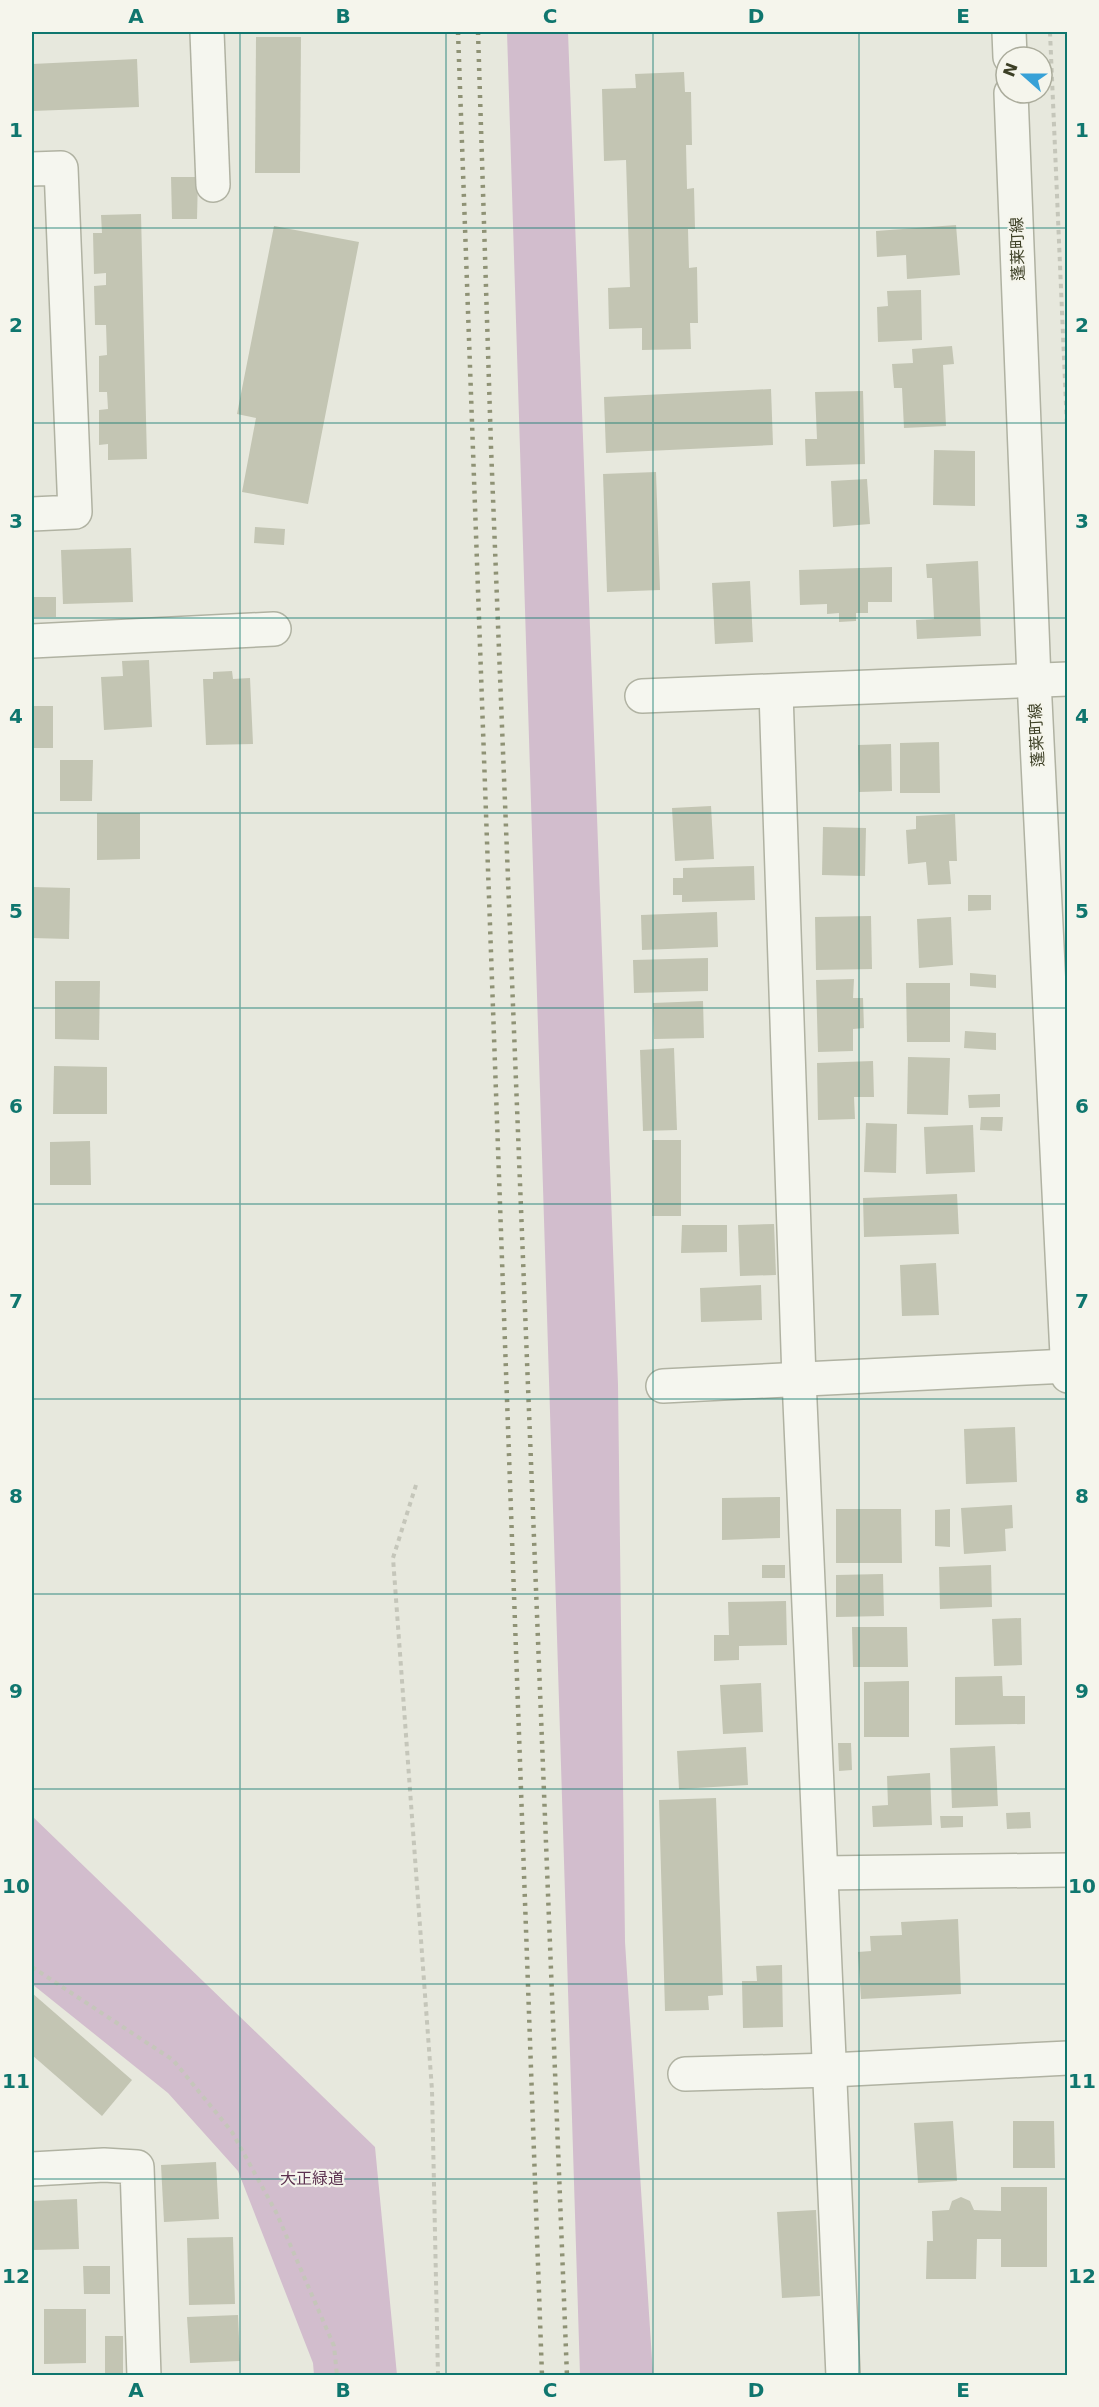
<svg xmlns="http://www.w3.org/2000/svg" width="1099" height="2407" font-family="'DejaVu Sans','Noto Sans JP',sans-serif">
	<style>
		.green { fill: #d2bdcd }
		.building { fill: #c3c5b3 }
		.lines { fill: none; stroke-linecap: round; stroke-linejoin: round }
		.minor-casing { stroke: #b0b2a2; stroke-width: 36 }
		.path { stroke: #c5c6ba; stroke-width: 4; stroke-dasharray: 4.5 4.5; stroke-linecap: butt }
		.minor { stroke: #f5f6ef; stroke-width: 33 }
		.rail { stroke: #8f9275; stroke-width: 4.5; stroke-dasharray: 3 6; stroke-linecap: butt }
		.grid { fill: none; stroke: #0f766e; stroke-width: 1.5; stroke-opacity: 0.55 }
		.labels { text-anchor: middle; stroke-width: 4.5; stroke-linejoin: round; paint-order: stroke }
		.street-label { font-size: 16px; fill: #3c3f25; stroke: #f5f5ec }
		.park-label { font-size: 16px; fill: #5c324f; stroke: #f5f5ec }
		.neatline { fill: none; stroke: #0f766e; stroke-width: 2 }
		.grid-label { font-size: 20px; text-anchor: middle; font-weight: bold; fill: #0f766e }
	</style>
	<rect width="100%" height="100%" fill="#e7e8dd"/>
	<g class="green">
		<path d="M507,32H568L618,1385L625,1942L653,2375H580Z"/>
		<path d="M32,1816L375,2147L397,2375H314L313,2363L238,2171L168,2093L32,1984Z"/>
	</g>
	<g class="building">
		<path d="M256,37H301L300,173H255Z"/>
		<path d="M137,59L139,107L32,111V64Z"/>
		<path d="M684,72L685,92H691L692,145H686L687,189L694,188L695,229H688L689,268L697,267L698,323H690L691,349L642,350V328L609,329L608,288L630,287L626,160L604,161L602,89L636,88L635,74Z"/>
		<path d="M171,177H198L197,219H172Z"/>
		<path d="M141,214L147,459L108,460V444L99,445V410L108,409L107,392H99V356L107,355L106,325H95L94,286L106,285V273L94,274L93,233H102L101,215Z"/>
		<path d="M956,225L960,275L907,279L906,255L877,257L876,231Z"/>
		<path d="M274,226L359,242L308,504L242,492L256,418L237,414Z"/>
		<path d="M921,290L922,340L878,342L877,307L888,306L887,291Z"/>
		<path d="M952,346L954,364L943,365L946,426L904,428L902,388H894L892,364L913,363L912,349Z"/>
		<path d="M771,389L773,445L606,453L604,397Z"/>
		<path d="M863,391L865,464L806,466L805,439H817L815,392Z"/>
		<path d="M934,450L975,451V506L933,505Z"/>
		<path d="M656,472L660,590L607,592L603,474Z"/>
		<path d="M867,479L870,524L833,527L831,481Z"/>
		<path d="M255,527L285,529L284,545L254,543Z"/>
		<path d="M131,548L133,602L63,604L61,550Z"/>
		<path d="M978,561L981,636L917,639L916,620L934,619L932,578H927L926,564Z"/>
		<path d="M892,567V602H868V613H856V621L839,622V613L827,614V604L800,605L799,570Z"/>
		<path d="M750,581L753,642L715,644L712,583Z"/>
		<rect x="32" y="597" width="24" height="20"/>
		<path d="M149,660L152,727L104,730L101,677L123,676L122,661Z"/>
		<path d="M232,671L233,679L250,678L253,744L206,745L203,679H213V672Z"/>
		<rect x="32" y="706" width="21" height="42"/>
		<path d="M939,742L940,793H900V743Z"/>
		<path d="M891,744L892,791L859,792L858,745Z"/>
		<path d="M60,760H93L92,801H60Z"/>
		<path d="M711,806L714,859L675,861L672,808Z"/>
		<path d="M97,813H140V859L97,860Z"/>
		<path d="M955,814L957,861H949L951,884L928,885L926,862L908,864L906,830L916,829V816Z"/>
		<path d="M823,827L866,828L865,876L822,875Z"/>
		<path d="M754,866L755,900L682,902V895H673V878H683V868Z"/>
		<path d="M32,887L70,888L69,939L32,938Z"/>
		<path d="M968,895H991V910L968,911Z"/>
		<path d="M717,912L718,947L642,950L641,915Z"/>
		<path d="M871,916L872,969L816,970L815,917Z"/>
		<path d="M951,917L953,965L919,968L917,919Z"/>
		<path d="M708,958V991L634,993L633,960Z"/>
		<path d="M970,973L996,975V988L970,986Z"/>
		<path d="M854,979L853,998H863L864,1028L853,1029V1051L818,1052L816,980Z"/>
		<path d="M55,981H100L99,1040L55,1039Z"/>
		<path d="M906,983H950V1042H907Z"/>
		<path d="M703,1001L704,1038L654,1039L653,1003Z"/>
		<path d="M965,1031L996,1033V1050L964,1048Z"/>
		<path d="M674,1048L677,1130L643,1131L640,1050Z"/>
		<path d="M908,1057L950,1058L948,1115L907,1114Z"/>
		<path d="M873,1061L874,1097H854L855,1119L818,1120L817,1063Z"/>
		<path d="M54,1066L107,1067V1114H53Z"/>
		<path d="M1000,1094V1107L969,1108L968,1095Z"/>
		<path d="M981,1117H1003L1002,1131L980,1130Z"/>
		<path d="M866,1123L897,1124L896,1173L864,1172Z"/>
		<path d="M973,1125L975,1172L926,1174L924,1127Z"/>
		<rect x="652" y="1140" width="29" height="76"/>
		<path d="M90,1141L91,1185H50V1142Z"/>
		<path d="M957,1194L959,1234L864,1237L863,1198Z"/>
		<path d="M774,1224L776,1275L740,1276L738,1225Z"/>
		<path d="M682,1225H727V1252L681,1253Z"/>
		<path d="M936,1263L939,1315L902,1316L900,1265Z"/>
		<path d="M761,1285L762,1320L701,1322L700,1288Z"/>
		<path d="M1015,1427L1017,1482L966,1484L964,1429Z"/>
		<path d="M780,1497V1538L722,1540V1498Z"/>
		<path d="M1012,1505L1013,1528L1005,1529L1006,1551L964,1554L961,1508Z"/>
		<path d="M836,1509H901L902,1563H836Z"/>
		<path d="M950,1509V1547L935,1546V1510Z"/>
		<rect x="762" y="1565" width="23" height="13"/>
		<path d="M991,1565L992,1607L940,1609L939,1567Z"/>
		<path d="M883,1574L884,1616L836,1617V1575Z"/>
		<path d="M786,1601L787,1645L739,1646V1660L714,1661V1635H729L728,1602Z"/>
		<path d="M1021,1618L1022,1665L994,1666L992,1619Z"/>
		<path d="M852,1627H907L908,1667H853Z"/>
		<path d="M1002,1676L1003,1696H1025V1724L955,1725V1677Z"/>
		<path d="M909,1681V1737H864V1682Z"/>
		<path d="M761,1683L763,1732L723,1734L720,1685Z"/>
		<path d="M838,1743H851L852,1770L839,1771Z"/>
		<path d="M995,1746L998,1806L952,1808L950,1748Z"/>
		<path d="M746,1747L748,1785L679,1789L677,1751Z"/>
		<path d="M930,1773L932,1825L873,1827L872,1806L888,1805L887,1776Z"/>
		<path d="M716,1798L723,1995L708,1996L709,2010L665,2011L659,1800Z"/>
		<path d="M1030,1812L1031,1828L1007,1829L1006,1813Z"/>
		<path d="M940,1816H963V1827L941,1828Z"/>
		<path d="M958,1919L961,1994L861,1999L858,1952L871,1951L870,1936L902,1935L901,1922Z"/>
		<path d="M782,1965L783,2027L743,2028L742,1981H757L756,1966Z"/>
		<path d="M32,1993L132,2080L102,2116L32,2055Z"/>
		<path d="M953,2121L957,2181L918,2183L914,2123Z"/>
		<path d="M1013,2121H1054L1055,2168H1013Z"/>
		<path d="M216,2162L219,2219L164,2222L161,2165Z"/>
		<path d="M1001,2187H1047V2267H1001V2239H977L976,2279H926L927,2241H933L932,2211L949,2210L952,2201L961,2197L970,2201L974,2210L1001,2211Z"/>
		<path d="M77,2199L79,2249L32,2250V2201Z"/>
		<path d="M816,2210L820,2296L782,2298L777,2212Z"/>
		<path d="M233,2237L235,2304L189,2305L187,2238Z"/>
		<path d="M83,2266H110V2294H84Z"/>
		<path d="M44,2309H86V2363L44,2364Z"/>
		<path d="M238,2315L240,2361L190,2363L187,2317Z"/>
		<rect x="105" y="2336" width="18" height="40"/>
	</g>
	<g class="lines">
		<g class="minor-casing">
			<g id="minor">
				<path d="M207,32L213,185"/>
				<path d="M1009,32L1010,57"/>
				<path d="M1011,93L1034,680L1068,1376"/>
				<path d="M32,169L61,168L75,512L32,514"/>
				<path d="M32,641L274,629"/>
				<path d="M776,692L799,1379L843,2376"/>
				<path d="M642,696L1068,679"/>
				<path d="M663,1386L1068,1366"/>
				<path d="M822,1873L1068,1870"/>
				<path d="M685,2074L831,2070L1068,2058"/>
				<path d="M32,2169L104,2165L137,2167L144,2376"/>
			</g>
		</g>
		<g class="path">
			<path d="M1050,32L1068,451"/>
			<path d="M416,1485L393,1558L432,2090L438,2376"/>
			<path d="M32,1967L173,2060L232,2132L276,2212L334,2346L337,2376"/>
		</g>
		<use href="#minor" class="minor"/>
		<g class="rail">
			<path d="M458,32L542,2376"/>
			<path d="M478,32L491,447L567,2376"/>
		</g>
	</g>
	<path class="grid" d="M240,32V2376M446,32V2376M653,32V2376M859,32V2376M32,228H1068M32,423H1068M32,618H1068M32,813H1068M32,1008H1068M32,1204H1068M32,1399H1068M32,1594H1068M32,1789H1068M32,1984H1068M32,2179H1068"/>
	<g class="labels">
		<g class="street-label">
			<text transform="translate(1017 249) rotate(-92)" y="6">蓬莱町線</text>
			<text transform="translate(1036 735) rotate(-93)" y="6">蓬莱町線</text>
		</g>
		<g class="park-label">
			<text x="312" y="2184">大正緑道</text>
		</g>
	</g>
	<rect width="1099" height="2407" fill="none" stroke="#f5f5ec" stroke-width="66"/>
	<g transform="translate(1024 75) rotate(291)"><circle r="28" fill="#f5f5ec" stroke="#abac9c" stroke-width="1.5"/>
	<path d="M0-4.5L10 22L0 15L-10 22Z" fill="#37a1d7"/>
	<text y="-9" font-size="16" font-weight="bold" text-anchor="middle" fill="#3c3f25">N</text>
	</g>
	<rect x="33" y="33" width="1033" height="2341" class="neatline"/>
	<g class="grid-label">
		<text x="136" y="23">A</text>
		<text x="343" y="23">B</text>
		<text x="550" y="23">C</text>
		<text x="756" y="23">D</text>
		<text x="963" y="23">E</text>
		<text x="16" y="137">1</text>
		<text x="1082" y="137">1</text>
		<text x="16" y="332">2</text>
		<text x="1082" y="332">2</text>
		<text x="16" y="528">3</text>
		<text x="1082" y="528">3</text>
		<text x="16" y="723">4</text>
		<text x="1082" y="723">4</text>
		<text x="16" y="918">5</text>
		<text x="1082" y="918">5</text>
		<text x="16" y="1113">6</text>
		<text x="1082" y="1113">6</text>
		<text x="16" y="1308">7</text>
		<text x="1082" y="1308">7</text>
		<text x="16" y="1503">8</text>
		<text x="1082" y="1503">8</text>
		<text x="16" y="1698">9</text>
		<text x="1082" y="1698">9</text>
		<text x="16" y="1893">10</text>
		<text x="1082" y="1893">10</text>
		<text x="16" y="2088">11</text>
		<text x="1082" y="2088">11</text>
		<text x="16" y="2283">12</text>
		<text x="1082" y="2283">12</text>
		<text x="136" y="2397">A</text>
		<text x="343" y="2397">B</text>
		<text x="550" y="2397">C</text>
		<text x="756" y="2397">D</text>
		<text x="963" y="2397">E</text>
	</g>
</svg>
